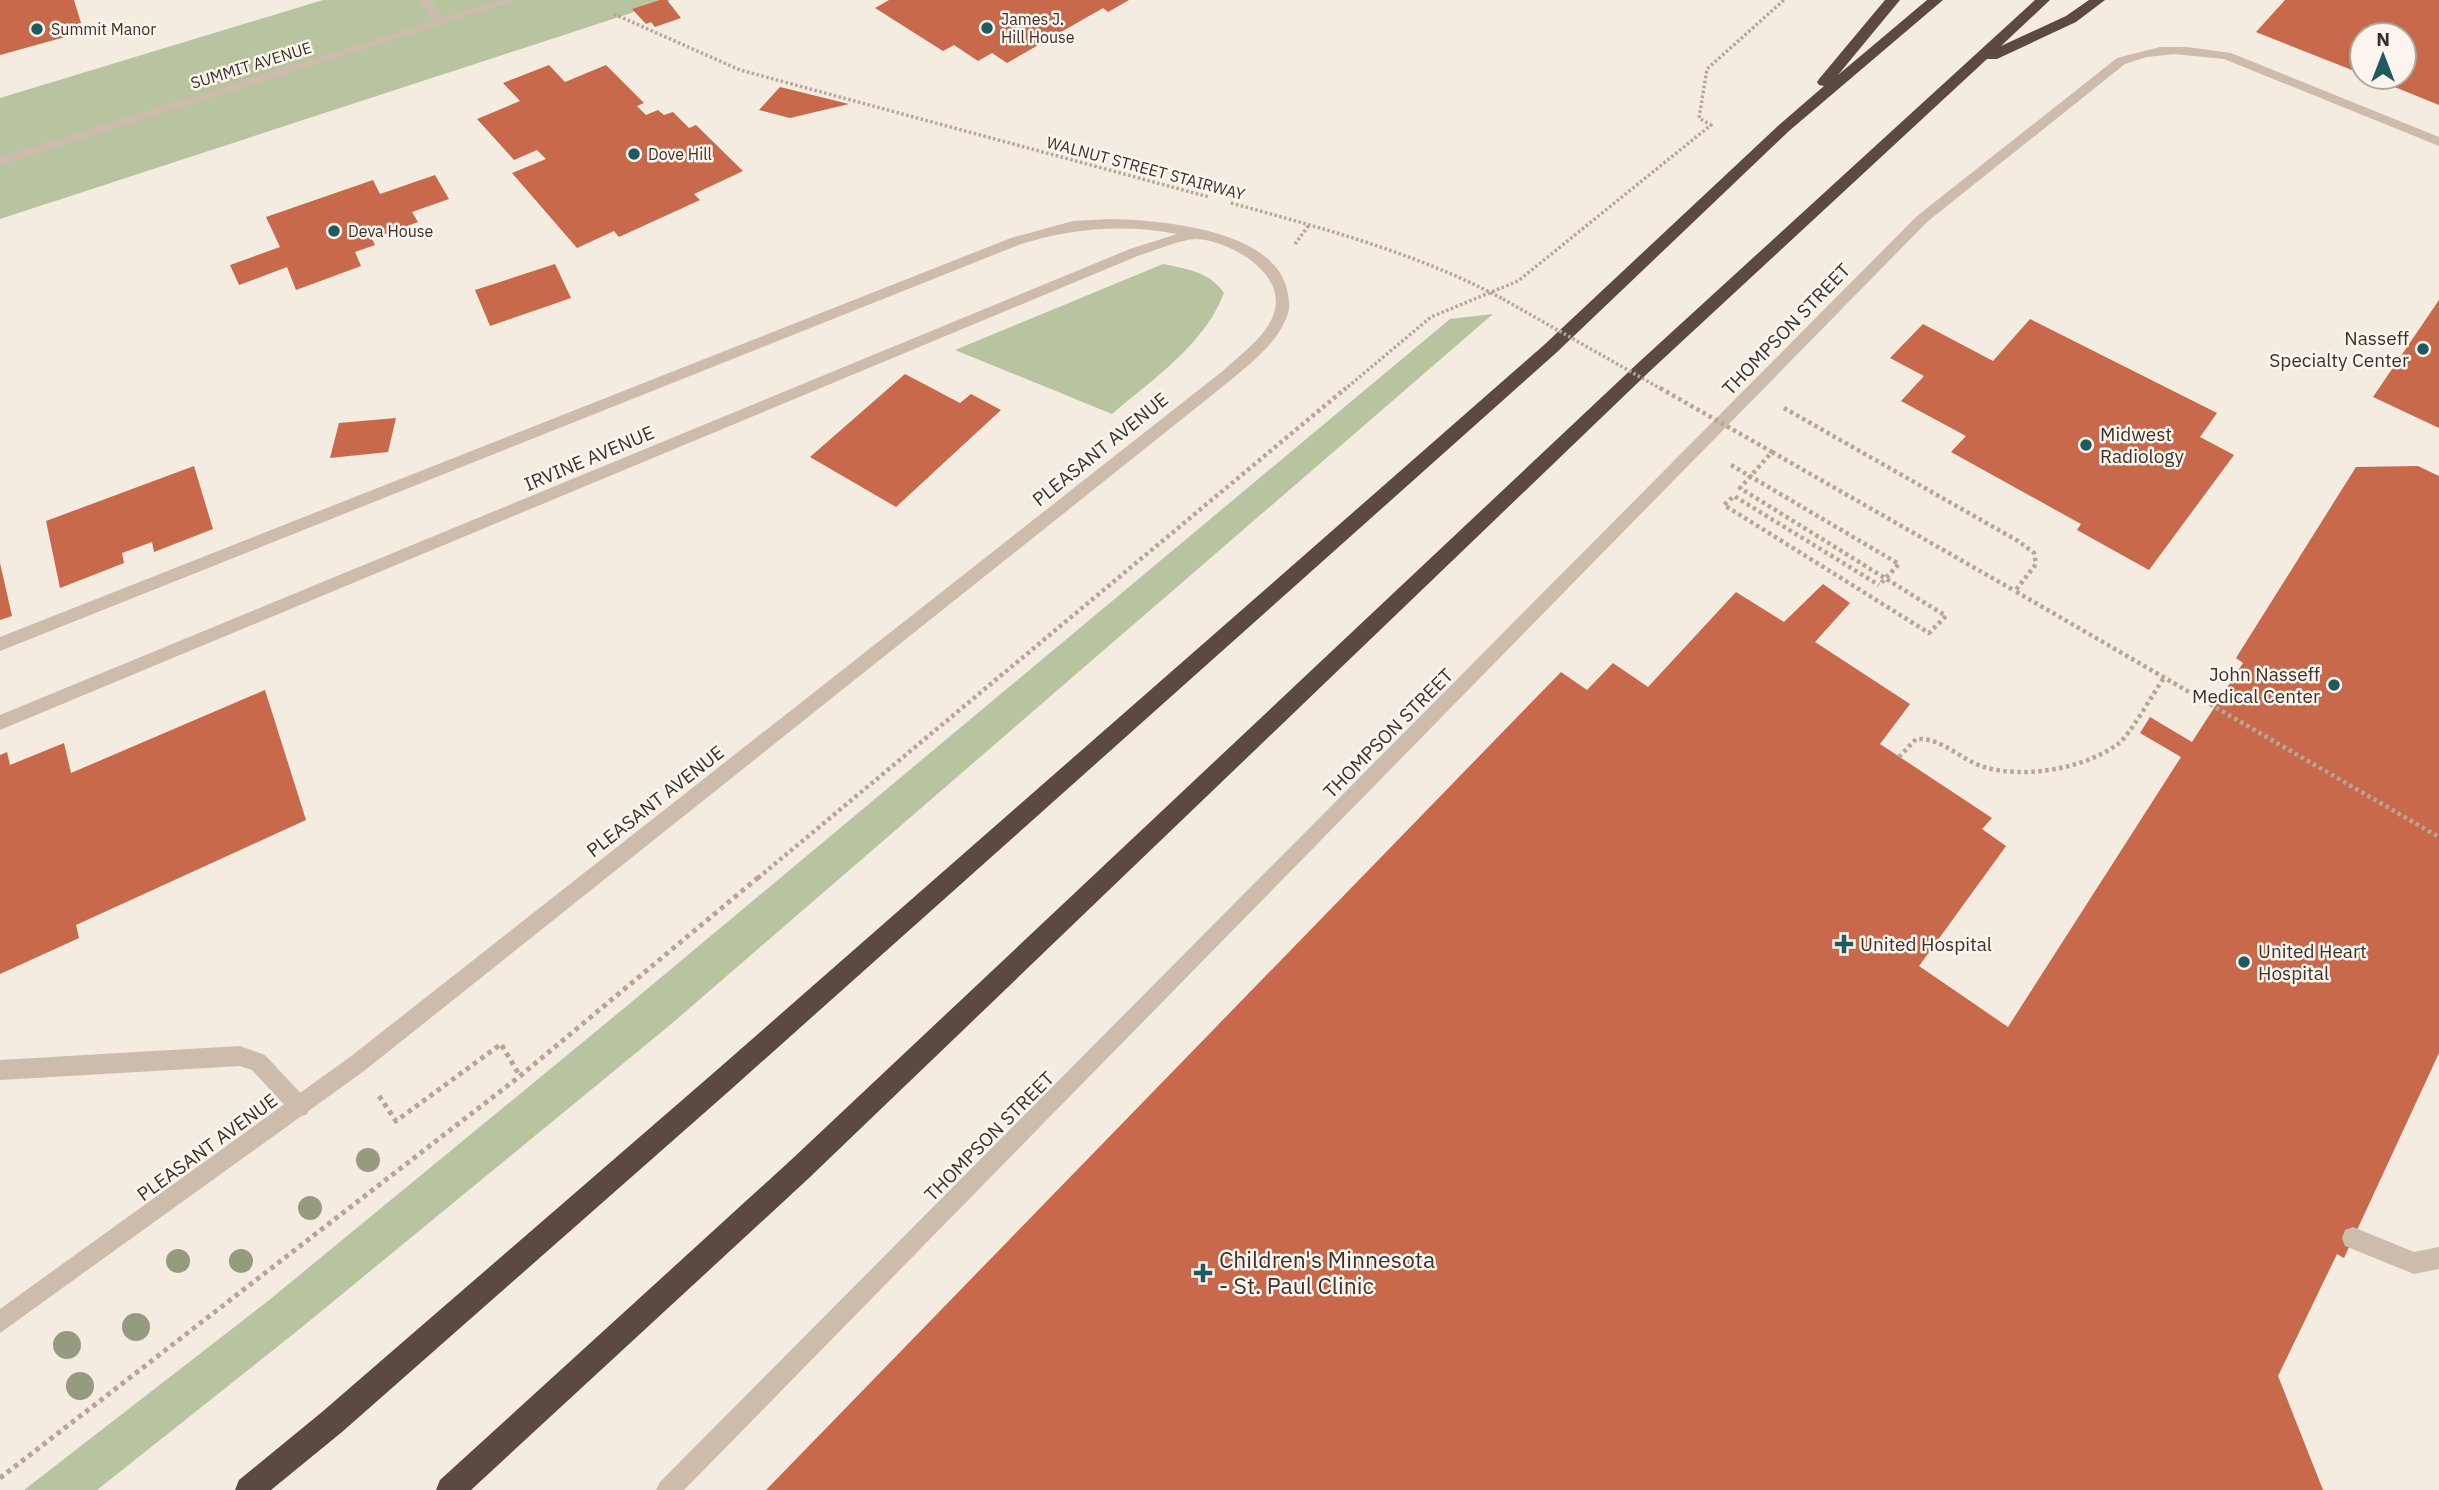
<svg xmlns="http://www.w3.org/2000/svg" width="2439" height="1490" font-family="'IBM Plex Sans',sans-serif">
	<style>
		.green { fill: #b8c4a0 }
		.building { fill: #c8694b }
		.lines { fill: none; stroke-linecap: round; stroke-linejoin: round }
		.path-far2 { stroke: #b9a596; stroke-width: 3.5; stroke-dasharray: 2.5 2.5; stroke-linecap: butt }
		.path-far1 { stroke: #b9a596; stroke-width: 4.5; stroke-dasharray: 3.5 3.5; stroke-linecap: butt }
		.path { stroke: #b9a596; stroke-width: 5; stroke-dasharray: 4.5 4.5; stroke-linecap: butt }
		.service { fill: #cdbbac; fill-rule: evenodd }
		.minor { fill: #cdbbac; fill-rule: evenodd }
		.tertiary { fill: #cdbbac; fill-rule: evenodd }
		.motorway { fill: #5c4a42; fill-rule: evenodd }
		.path-bridge-far1 { stroke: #b9a596; stroke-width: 3.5; stroke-dasharray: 2.5 2.5; stroke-linecap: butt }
		.path-bridge { stroke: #b9a596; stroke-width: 4.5; stroke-dasharray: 3.5 3.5; stroke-linecap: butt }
		.tree { fill: #969b7f }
		.poi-dot { fill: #1f5a5e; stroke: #fbf5ee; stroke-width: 2.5 }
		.labels { text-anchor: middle; stroke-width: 5; stroke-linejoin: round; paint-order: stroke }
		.far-poi-label { font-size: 16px; fill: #3b302b; stroke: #fbf5ee; text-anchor: start }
		.far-street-label { font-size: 16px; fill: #3b302b; stroke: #fbf5ee }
		.street-label { font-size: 19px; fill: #3b302b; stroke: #fbf5ee }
		.poi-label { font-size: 19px; fill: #3b302b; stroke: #fbf5ee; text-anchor: start }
		.near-poi-label { font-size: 23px; fill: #3b302b; stroke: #fbf5ee; text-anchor: start }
	</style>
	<rect width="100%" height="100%" fill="#f4ebe1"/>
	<g class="green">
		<path d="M323,0H671L0,219V98Z"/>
		<path d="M1163,264C1187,269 1210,272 1224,293C1204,345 1154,378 1112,414L955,350Z"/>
		<path d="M1493,314L670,1025L296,1332L97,1490H24L268,1301L628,1005L1450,319Z"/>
	</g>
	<g class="building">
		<path d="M0,0H74L81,23L74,25L76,34L0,55Z"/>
		<path d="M660,0H667L681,18L655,27L651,22L646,24L632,9Z"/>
		<path d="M889,0H1129L1108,12L1103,8L1007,63L992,53L978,61L954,45L943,51L875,8Z"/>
		<path d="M2285,0H2439V105L2370,77H2404V35H2362V74L2256,32Z"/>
		<path d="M549,65L565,82L606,65L644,103L637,106L646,115L658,110L664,115L673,112L689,128L696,125L743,171L694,194L700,200L619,237L614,231L577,248L512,173L546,159L537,150L514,160L477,119L520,101L503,83Z"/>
		<path d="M780,87L849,104L790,118L759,110Z"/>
		<path d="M435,175L449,199L412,212L418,222L372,239L375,245L355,252L361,266L296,290L287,267L239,285L230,265L280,247L266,217L373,180L380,194Z"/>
		<path d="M555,264L571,298L490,326L475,290Z"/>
		<path d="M2439,300V428L2373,397Z"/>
		<path d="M2030,319L2217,413L2200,437L2234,455L2149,570L2077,530L2081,524L1951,452L1966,436L1901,401L1924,376L1890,358L1923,324L1993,361Z"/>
		<path d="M905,374L960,403L971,394L1001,410L896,507L810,457Z"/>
		<path d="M396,418L388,452L330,458L339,423Z"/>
		<path d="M194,466L213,529L154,552L152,542L122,553L124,563L60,588L46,521Z"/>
		<path d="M2418,466L2439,476V1053L2344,1258L2337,1254L2278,1376L2323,1490H766L1561,672L1587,690L1613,663L1648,687L1736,592L1784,622L1823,584L1850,603L1815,642L1910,704L1880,744L1992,818L1982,829L2006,846L1919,966L2008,1027L2181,757L2140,733L2150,717L2192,742L2243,663L2236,658L2356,467Z"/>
		<path d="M0,563L12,616L0,620Z"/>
		<path d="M265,690L306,820L76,925L79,938L0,974V755L7,752L10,765L64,743L71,773Z"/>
	</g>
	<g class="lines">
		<g class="path-far2">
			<path d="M614,14L740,70L1209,197"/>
			<path d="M1231,203C1325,229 1417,253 1503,299"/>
			<path d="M1295,244L1309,225"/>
			<path d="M1344,390L1431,317L1518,281L1711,125L1699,118L1707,69L1784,0"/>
		</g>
		<g class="path-far1">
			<path d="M1784,408L2018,541L2034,553L2036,564L2015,591L2439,837"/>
			<path d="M1772,452L2015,591"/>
			<path d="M1731,465L1899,564L1879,585"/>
			<path d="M1899,757L1916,739C1941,737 1961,760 1984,767C2025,779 2083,769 2118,744C2131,734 2153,693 2164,678"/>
			<path d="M758,878L1346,388"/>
		</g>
		<g class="path">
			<path d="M379,1096L396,1121L501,1044L520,1076"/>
			<path d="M0,1478L520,1076L760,876"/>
		</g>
		<g class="service">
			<path d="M418,0H430L447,22L445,25H437Z"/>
			<path d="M240,1046L265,1055L307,1100L310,1107L307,1114L300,1117L293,1114L252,1070L240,1066L0,1080V1060Z"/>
			<path d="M2353,1227L2414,1252L2439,1247V1269L2414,1274L2345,1246L2342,1238L2345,1230Z"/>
		</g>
		<g class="minor">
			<path d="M2160,47H2187L2231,53L2439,137V146L2224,59L2174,54L2147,57L2125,64L1927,222L684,1490H656L660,1482L1917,216L2117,58Z"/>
			<path d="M1109,219C1159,220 1269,229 1286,286C1288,294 1291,305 1288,313C1278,346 1241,371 1216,392L364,1071L0,1333V1309L350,1057L1224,370C1241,354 1267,336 1274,313C1287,273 1230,241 1197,239C1184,238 1154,251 1140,255L0,730V715L1130,249L1177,234C1123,224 1074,228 1021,244L0,651V637L1011,238L1073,221Z"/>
		</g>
		<path class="tertiary" d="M500,0H518L0,165V157Z"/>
		<g class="motorway">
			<path d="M1885,0H1900L1838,75L1927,0H1943L1789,131L1556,353L728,1092L342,1432L271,1490H235L239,1480L322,1412L710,1076L1544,345L1779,125L1824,86L1819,85L1817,82L1819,79Z"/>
			<path d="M2035,0H2050L2001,46L2066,16L2089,0H2105L2076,22L1997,59H1987L1650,371L809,1178L471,1490H436L440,1480L791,1160L1638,363Z"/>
		</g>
		<path class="path-bridge-far1" d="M1503,299L1663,390"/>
		<path class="path-bridge" d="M1660,388L1772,452L1740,488L1946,616L1929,633L1724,505L1734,496L1879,585"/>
	</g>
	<g class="tree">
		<circle cx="368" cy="1160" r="12"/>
		<circle cx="310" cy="1208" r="12"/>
		<circle cx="178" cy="1261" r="12"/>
		<circle cx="241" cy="1261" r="12"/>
		<circle cx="136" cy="1327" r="14"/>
		<circle cx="67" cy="1345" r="14"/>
		<circle cx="80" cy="1386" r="14"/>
	</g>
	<g class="poi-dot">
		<circle cx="987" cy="28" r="7"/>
		<circle cx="37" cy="29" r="7"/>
		<circle cx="634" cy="154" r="7"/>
		<circle cx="334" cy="231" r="7"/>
		<circle cx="2423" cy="349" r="7"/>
		<circle cx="2086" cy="445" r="7"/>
		<circle cx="2334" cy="685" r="7"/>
		<path d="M1840.5 933.5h7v7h7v7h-7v7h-7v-7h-7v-7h7z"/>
		<circle cx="2244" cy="962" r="7"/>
		<path d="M1199.5 1262.5h7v7h7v7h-7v7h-7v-7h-7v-7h7z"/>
	</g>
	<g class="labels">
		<g class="far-poi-label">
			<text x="1001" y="25">James J.<tspan x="1001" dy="18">Hill House</tspan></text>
			<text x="51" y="35">Summit Manor</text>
			<text x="648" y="160">Dove Hill</text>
			<text x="348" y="237">Deva House</text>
		</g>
		<g class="far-street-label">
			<text transform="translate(251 65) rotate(-17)" y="6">SUMMIT AVENUE</text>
			<text transform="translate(1146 168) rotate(15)" y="6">WALNUT STREET STAIRWAY</text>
		</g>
		<g class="street-label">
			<text transform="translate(1786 329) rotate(-46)" y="7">THOMPSON STREET</text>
			<text transform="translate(1100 449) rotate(-39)" y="7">PLEASANT AVENUE</text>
			<text transform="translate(589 458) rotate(-23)" y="7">IRVINE AVENUE</text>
			<text transform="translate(1388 733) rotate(-45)" y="7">THOMPSON STREET</text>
			<text transform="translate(655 801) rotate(-38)" y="7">PLEASANT AVENUE</text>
			<text transform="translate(989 1136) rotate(-45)" y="7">THOMPSON STREET</text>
			<text transform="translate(207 1147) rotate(-36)" y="7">PLEASANT AVENUE</text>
		</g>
		<g class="poi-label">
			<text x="2409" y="345" text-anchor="end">Nasseff<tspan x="2409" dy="22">Specialty Center</tspan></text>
			<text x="2100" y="441">Midwest<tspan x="2100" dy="22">Radiology</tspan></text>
			<text x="2320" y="681" text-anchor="end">John Nasseff<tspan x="2320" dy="22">Medical Center</tspan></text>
			<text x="1860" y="951">United Hospital</text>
			<text x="2258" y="958">United Heart<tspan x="2258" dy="22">Hospital</tspan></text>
		</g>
		<g class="near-poi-label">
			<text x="1219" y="1268">Children's Minnesota<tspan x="1219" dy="26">- St. Paul Clinic</tspan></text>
		</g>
	</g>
	<g transform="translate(2383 56)"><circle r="33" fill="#fbf5ee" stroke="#aea6a0" stroke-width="2"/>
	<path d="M0-5L12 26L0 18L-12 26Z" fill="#1f5a5e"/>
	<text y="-10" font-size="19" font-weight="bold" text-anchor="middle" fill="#3b302b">N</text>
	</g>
</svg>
